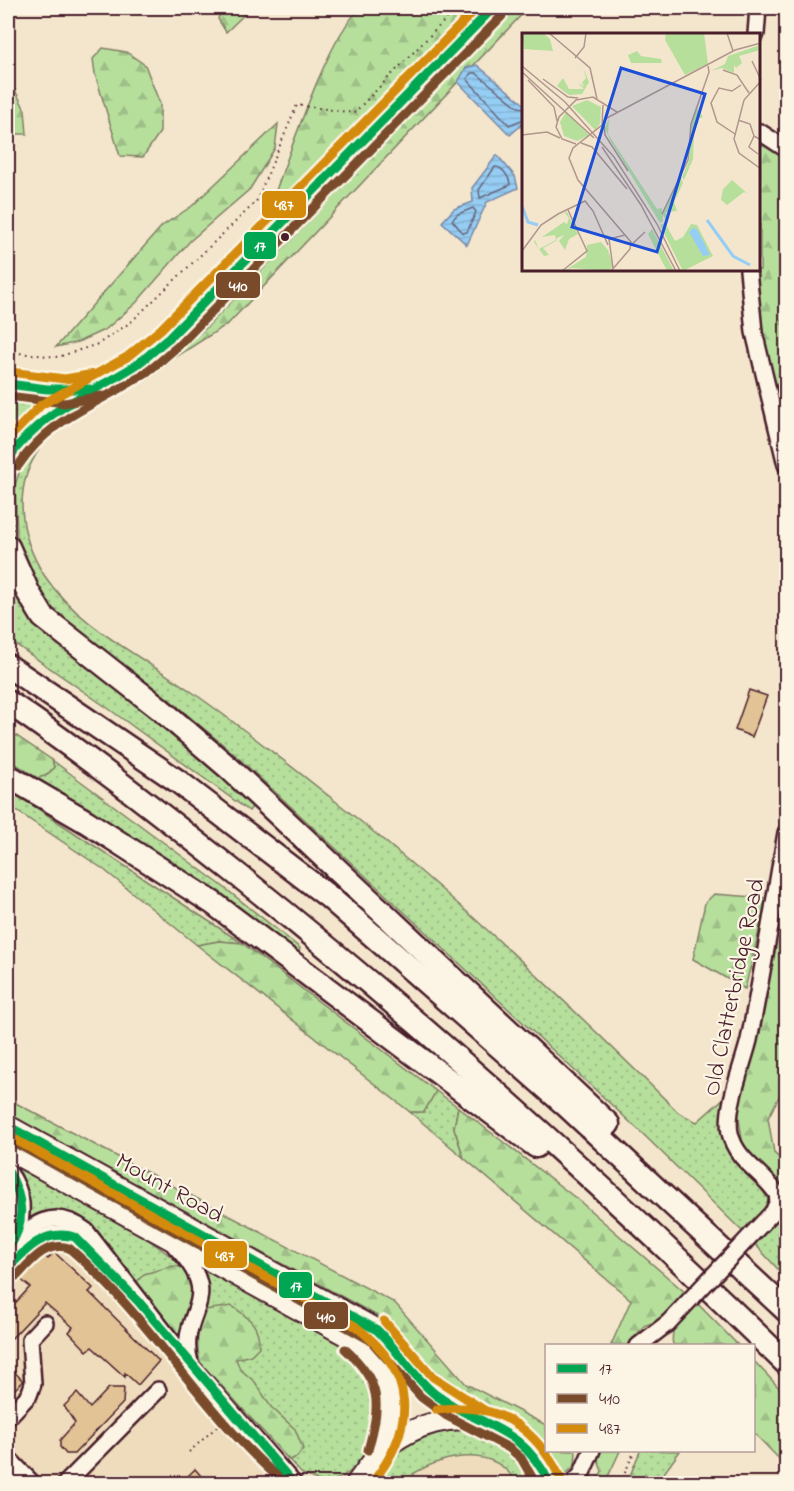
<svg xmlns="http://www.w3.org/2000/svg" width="794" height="1491" font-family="'Indie Flower',sans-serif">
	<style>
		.built { fill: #efdcbc }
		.grass { fill: url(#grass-dots); stroke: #807f64; stroke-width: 1.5 }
		.forest { fill: url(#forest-firs); stroke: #807f64; stroke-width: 1.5 }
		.water { fill: url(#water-rules); stroke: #7787a4; stroke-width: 1.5 }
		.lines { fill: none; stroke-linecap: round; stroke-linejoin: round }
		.shore { stroke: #68657b; stroke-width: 1.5 }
		.building { fill: #e2c395; stroke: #4a1f2b; stroke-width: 1.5 }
		.minor-casing { stroke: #4a1f2b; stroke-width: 20 }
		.major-casing { stroke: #4a1f2b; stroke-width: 24 }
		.highway-casing { stroke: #4a1f2b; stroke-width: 27 }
		.path { stroke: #4a1f2b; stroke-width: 2; stroke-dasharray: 1.5 4.5; stroke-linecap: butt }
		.minor { stroke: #fcf5e5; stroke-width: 15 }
		.major { stroke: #fcf5e5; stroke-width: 20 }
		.highway { stroke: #fcf5e5; stroke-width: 22 }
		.minor-bridge-casing { stroke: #4a1f2b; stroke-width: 20; stroke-linecap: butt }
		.minor-bridge { stroke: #fcf5e5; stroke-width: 15 }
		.bus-1-casing { stroke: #fcf5e5; stroke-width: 14 }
		.bus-2-casing { stroke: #fcf5e5; stroke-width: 14 }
		.bus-3-casing { stroke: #fcf5e5; stroke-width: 14 }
		.bus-1 { stroke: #00a651; stroke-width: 9 }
		.bus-2 { stroke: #7a4b2a; stroke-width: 9 }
		.bus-3 { stroke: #d48b09; stroke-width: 9 }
		.bus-dot { fill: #4a1f2b; stroke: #fcf5e5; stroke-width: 2 }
		.labels { text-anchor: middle; stroke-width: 4.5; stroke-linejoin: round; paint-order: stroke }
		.street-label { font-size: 24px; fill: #4a1f2b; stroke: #fcf5e5 }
		.inset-river { fill: none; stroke: #95cdf4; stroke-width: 3 }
		.inset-road { fill: none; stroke: #b0968c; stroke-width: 1.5 }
		.view { fill: #1d4ed8; fill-opacity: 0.15; stroke: #1d4ed8; stroke-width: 3 }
		.inset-edge { fill: none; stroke: #4a1f2b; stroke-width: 3 }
		.line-badge { stroke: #fcf5e5; stroke-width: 2 }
		.badge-label { font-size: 16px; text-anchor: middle; font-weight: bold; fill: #fff }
	</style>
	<defs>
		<pattern id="grass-dots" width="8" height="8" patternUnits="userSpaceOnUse" patternTransform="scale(1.5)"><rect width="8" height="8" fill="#b6df9c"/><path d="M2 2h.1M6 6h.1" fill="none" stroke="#9ebf87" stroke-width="1.8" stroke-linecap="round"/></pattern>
		<pattern id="forest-firs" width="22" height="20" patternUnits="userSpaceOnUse" patternTransform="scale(1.5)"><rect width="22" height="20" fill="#b6df9c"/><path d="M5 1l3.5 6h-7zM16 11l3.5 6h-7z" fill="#9ebf87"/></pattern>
		<pattern id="water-rules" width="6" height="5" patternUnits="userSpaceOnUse" patternTransform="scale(1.5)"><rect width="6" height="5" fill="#95cdf4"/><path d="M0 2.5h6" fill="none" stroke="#82b0d1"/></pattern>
	</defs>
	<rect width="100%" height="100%" fill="#f4e6cd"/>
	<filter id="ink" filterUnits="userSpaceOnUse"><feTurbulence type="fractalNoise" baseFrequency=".0167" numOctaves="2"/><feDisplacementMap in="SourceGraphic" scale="12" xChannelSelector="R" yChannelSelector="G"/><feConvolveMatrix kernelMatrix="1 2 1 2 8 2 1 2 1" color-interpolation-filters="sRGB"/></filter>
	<g filter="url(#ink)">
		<g class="built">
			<path d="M65,1246L193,1385L274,1483H8V1282L40,1247Z"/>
			<path d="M460,1457L489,1460L503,1467L516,1483H417L413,1474L443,1459Z"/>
		</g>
		<g class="grass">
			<path d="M8,398L44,401L47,405L14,430L8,440Z"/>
			<path d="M75,416C64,425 50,435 41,447C12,486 19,535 44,575C78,627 143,657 192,692C242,727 291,766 339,804C459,899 570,1005 679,1113L697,1122L724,1098C723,1119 721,1144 735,1162C747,1178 764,1185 770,1205L743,1232L645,1136L232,752L154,687L61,623L39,597L17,536L15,485L24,458L37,438Z"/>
			<path d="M8,574L24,606L255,803L249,811L109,709L8,639Z"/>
			<path d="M52,760L221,885L300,948L299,953L229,903L37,778L47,775L54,767Z"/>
			<path d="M8,789L242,943L219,941L197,945L103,869L8,805Z"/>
			<path d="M436,1091L458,1107L454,1128L464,1158L410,1112H424Z"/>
			<path d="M8,1158L140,1233L186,1268L135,1284L95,1234L28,1219L25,1187L8,1162Z"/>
			<path d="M786,1213V1278L753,1242L777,1216Z"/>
			<path d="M203,1268L352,1350C361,1361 375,1374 378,1388C385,1420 367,1471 332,1481C321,1484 310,1477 301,1473L200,1362L196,1346L208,1288Z"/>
			<path d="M451,1428C496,1433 520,1442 541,1483H516C495,1444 444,1455 413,1474L417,1483L366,1484C384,1452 419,1438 451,1428Z"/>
			<path d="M640,1451V1450L680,1451L657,1483H627Z"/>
		</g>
		<g class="forest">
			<path d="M222,8H251L226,32L218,19Z"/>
			<path d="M361,8H474L265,220C284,172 326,36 361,8Z"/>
			<path d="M516,8H528L229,323L143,378L204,330Z"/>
			<path d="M103,48L126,52L145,65L160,104V132L143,157L120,156L95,74L93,59Z"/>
			<path d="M8,76L25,110L27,134H11L8,130Z"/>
			<path d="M278,124L275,148L250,189L190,241L136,303L106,329L78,342L56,347L162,226L192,206Z"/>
			<path d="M765,141L786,157V237L782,244L786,248V427L762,335L754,270H760V143Z"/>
			<path d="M8,730L52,760L54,767L47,775L37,778L8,759Z"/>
			<path d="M786,865V1092L782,1091L768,1118L774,1153L786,1164V1190L743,1145L738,1113Z"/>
			<path d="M714,894L767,898L745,989L693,959L705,903Z"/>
			<path d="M219,941L242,943L436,1091L424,1112H410L197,945Z"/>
			<path d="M8,1099L395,1303L466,1384L546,1425V1450L576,1451L575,1465L565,1475L555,1470L543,1449L526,1431L501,1414L445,1392L428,1376L383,1319L8,1114Z"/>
			<path d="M458,1107L577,1199L687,1294L663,1319L644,1326L628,1345H611L631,1300L464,1158L454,1128Z"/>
			<path d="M173,1266L186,1268C202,1289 189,1312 182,1333L178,1335L135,1284L144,1274Z"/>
			<path d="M696,1302L738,1345H673C669,1325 683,1316 696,1302Z"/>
			<path d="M232,1306C249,1318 260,1325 259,1347L251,1355L236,1359L240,1369L255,1382L271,1407L295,1429L303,1449L297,1457L289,1460L200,1362C195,1342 198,1329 205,1310Z"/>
			<path d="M754,1361L786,1395V1466L754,1433Z"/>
			<path d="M600,1451H620L605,1483L596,1484L602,1471L597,1458Z"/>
		</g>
		<g class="water">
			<path d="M477,65L524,104V123L510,135L458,82L466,68Z"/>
			<path d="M497,155L515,176L518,188L487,202L467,245L442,222L454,209L473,202L472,188Z"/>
		</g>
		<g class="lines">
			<g class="shore">
				<path d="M524,108L518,107L476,73H471L467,79L509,125L524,119"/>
				<path d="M495,167C502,166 510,178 510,185L480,198L479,190Z"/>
				<path d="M473,208L476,212L467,232L463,233L452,220L458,214Z"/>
			</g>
		</g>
		<g class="building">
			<path d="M749,690L767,696L752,737L735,730Z"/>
			<path d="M54,1252L93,1288L89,1292L159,1361L138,1385L125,1373V1377L92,1347L87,1351L69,1332L73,1327L45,1303L8,1342V1311L30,1287L19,1278L42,1254L48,1259Z"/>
			<path d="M8,1365L23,1381L8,1396Z"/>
			<path d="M109,1388H124L123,1403L74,1454H66L60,1447V1440L75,1423L64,1406L77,1393L90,1408Z"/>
			<path d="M195,1469L208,1484H180Z"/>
		</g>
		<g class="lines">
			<g class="minor-casing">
				<g id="minor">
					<path d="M756,34L758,8"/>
					<path d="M760,132L786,149"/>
					<path d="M748,270L754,332L786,465"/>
					<path d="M8,1171C25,1195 23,1211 17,1239"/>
					<path d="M773,1212L778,1201L777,1194C762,1171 736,1161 730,1133C725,1108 743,1065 749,1040C763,971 774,902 786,833"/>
					<path d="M175,1246C229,1302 176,1310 190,1363"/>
					<path d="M8,1249C31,1224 54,1206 86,1231L191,1366L294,1484"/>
					<path d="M8,1268C39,1235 58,1217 94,1255"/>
					<path d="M638,1346L668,1323"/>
					<path d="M8,1417L29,1395L33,1384L30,1339L45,1323"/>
					<path d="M8,1458L33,1484"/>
					<path d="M65,1484L158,1390"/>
					<path d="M572,1484L581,1475L592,1450"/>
				</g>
			</g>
			<g class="major-casing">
				<g id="major">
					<path d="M8,384L47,389H88"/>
					<path d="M8,459C37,409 86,395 133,367C146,359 157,347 169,338L493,8"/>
					<path d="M8,1126L377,1330C394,1345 404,1364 420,1380C436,1397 458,1408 478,1420"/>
					<path d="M8,1150L349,1337C396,1375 397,1398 380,1453"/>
					<path d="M356,1484C366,1470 376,1455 389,1445C447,1401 523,1413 550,1484"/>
				</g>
			</g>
			<g class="highway-casing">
				<g id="highway">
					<path d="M8,547L28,592L43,617L159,708L229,768L608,1124"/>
					<path d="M8,666L179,782L329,897L567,1106L786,1310"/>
					<path d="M8,702C87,756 162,815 238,875C429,1027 611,1192 786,1363"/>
					<path d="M8,776L87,822L213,903L536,1146"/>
				</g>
			</g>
			<g class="path">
				<path d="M8,352L58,357L98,344L131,322L256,202L297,105L354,113L457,8"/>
				<path d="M13,530L11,503L15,473"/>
				<path d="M189,1452L222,1422"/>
				<path d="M620,1484L635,1450"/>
			</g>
			<use href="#minor" class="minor"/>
			<use href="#major" class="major"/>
			<use href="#highway" class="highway"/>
			<g class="minor-bridge-casing">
				<path id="minor-bridge" d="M668,1323L773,1212"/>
			</g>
			<use href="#minor-bridge" class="minor-bridge"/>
			<g class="bus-1-casing">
				<g id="bus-1">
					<path d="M8,384L47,389H88"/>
					<path d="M8,459C42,410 85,397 133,367C146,359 157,347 169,338L493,8"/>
					<path d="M8,1126L377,1330C398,1350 413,1377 436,1395C483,1429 521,1424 550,1484"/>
					<path d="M8,1171C24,1197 26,1224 8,1249"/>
					<path d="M8,1268C28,1247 45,1229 75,1237L138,1301L294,1484"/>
				</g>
			</g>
			<g class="bus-2-casing">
				<g id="bus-2">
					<path d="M8,396L65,403L102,396"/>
					<path d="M18,466C51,417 94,406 141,376C154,368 166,356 178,346L502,16"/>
					<path d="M8,1139L370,1340L421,1397L447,1416L509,1448L521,1458L536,1484"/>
					<path d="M17,1276C31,1261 46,1241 69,1248C151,1317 203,1415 286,1484"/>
					<path d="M345,1349C382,1382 381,1404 368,1450"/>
				</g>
			</g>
			<g class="bus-3-casing">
				<g id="bus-3">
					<path d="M10,372L65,379L94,374"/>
					<path d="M8,439L41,405L127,357L161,329L477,8"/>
					<path d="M14,1139L355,1326C416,1372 418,1426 371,1484"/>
					<path d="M384,1321L433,1377L484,1410"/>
					<path d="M437,1410C496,1400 535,1426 561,1479"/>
				</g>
			</g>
			<use href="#bus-1" class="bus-1"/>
			<use href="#bus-2" class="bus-2"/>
			<use href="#bus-3" class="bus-3"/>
		</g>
	</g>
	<circle class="bus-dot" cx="285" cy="237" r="5"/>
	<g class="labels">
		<g class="street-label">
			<text transform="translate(733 987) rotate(-78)" y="8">Old Clatterbridge Road</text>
			<text transform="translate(170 1187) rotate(29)" y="8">Mount Road</text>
		</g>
	</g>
	<g transform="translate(522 33)">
		<rect width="238" height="238" fill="#f4e6cd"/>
		<path d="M87,85L86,101L135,176L140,175L141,188L138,190L88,107L83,95ZM45,179L56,201L47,206L43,217L37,208L42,202L35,205L34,208L21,215L27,222L22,223L12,209L13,207L17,216L34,207L33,202L20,204L42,189L45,191L47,185L43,180L24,190L44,179ZM143,190L153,208L161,204L169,191L175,192L191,223L161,238L138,192ZM79,209L86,217L91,233L87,238L50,235L42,238L64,224L65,212Z" fill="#b6df9c"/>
		<path d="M0,0H21L28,6L31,18L2,16ZM238,12V17L217,23L220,30L214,35L212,32V40L200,35L189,38L203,31L206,23ZM115,18L119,23L139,26L140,30H109L106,22ZM61,35L67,49L60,61L47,62L35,53L41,45L47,56H62L56,50L63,54L60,50L64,45ZM65,67L79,74L78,91L73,97L50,73ZM175,75L181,84L174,87L177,89L172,96L171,126L162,147L160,144L167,128L169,92ZM44,79L67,102L55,108L42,103L38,89ZM159,144L161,150L152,169L155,178L144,179L146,190L140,181ZM210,147L226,161L222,159L205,172L199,167L201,156ZM130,196L152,238H145L126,201Z" fill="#b6df9c"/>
		<path d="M6 9a8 8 0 1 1 16 0a8 8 0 1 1-16 0Z" fill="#b6df9c"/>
		<path d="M144,0H182L186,31L163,42L143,7Z" fill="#b6df9c"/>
		<path d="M171,195L175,196L188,222L181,223L167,199Z" fill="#95cdf4"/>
		<path class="inset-river" d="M0,173L6,189L16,192M185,187L211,223L228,232"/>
		<path class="inset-road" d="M27,0L68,35L75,66M205,0L211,18M53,25L62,14L64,0M230,28L239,47M0,33L43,69L92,124L135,191L158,238M201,37L215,42L227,60M0,39L72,105M21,46L46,64L56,65M6,47L32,74L35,88M239,48L222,67L212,106L217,120L239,136M81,72L80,92L51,115L47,125L56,147L109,209L108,216L89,238M83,86L213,17L239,10M216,87L228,91L232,103L239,107M82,89L83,102L106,138M213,101L195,89L189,70L197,55L210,58L219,52M0,102L25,99L38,105M232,103L227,114L236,121M59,110L70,114L105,156M54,111L40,106L34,94L37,84L54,67L71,64L95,79M80,114L119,172L154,238M71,178L86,212M140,181L166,127L169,91L187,39L186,33M109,212L123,199M0,218L19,192L36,181L63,168L71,178M91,235L87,206L103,202M40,238L65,218L46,177"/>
		<path class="view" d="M99,35L183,61L135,219L50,194Z"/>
		<rect width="238" height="238" class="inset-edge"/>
	</g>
	<g class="line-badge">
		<rect x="261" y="190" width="46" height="29" rx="6" fill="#d48b09"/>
		<rect x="243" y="231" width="34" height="29" rx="6" fill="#00a651"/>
		<rect x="215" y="271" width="46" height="28" rx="6" fill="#7a4b2a"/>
		<rect x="203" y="1240" width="45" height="29" rx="6" fill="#d48b09"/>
		<rect x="278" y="1271" width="35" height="28" rx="6" fill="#00a651"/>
		<rect x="303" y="1301" width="46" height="29" rx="6" fill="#7a4b2a"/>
	</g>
	<g class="badge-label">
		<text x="284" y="210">487</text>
		<text x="260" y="251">17</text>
		<text x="238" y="291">410</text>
		<text x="225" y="1261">487</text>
		<text x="296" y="1291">17</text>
		<text x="326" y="1322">410</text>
	</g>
	<rect width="794" height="1491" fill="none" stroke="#fcf5e5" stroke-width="30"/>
	<rect x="15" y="15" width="764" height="1461" fill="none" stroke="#4a1f2b" stroke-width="2" filter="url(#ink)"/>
	<rect x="545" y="1344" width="210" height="108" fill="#fcf5e5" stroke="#b59f9b" stroke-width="1.5"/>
	<rect x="557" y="1364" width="30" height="9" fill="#00a651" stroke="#b59f9b" stroke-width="1.5"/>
	<text x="599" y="1374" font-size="18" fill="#4a1f2b">17</text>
	<rect x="557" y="1394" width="30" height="9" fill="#7a4b2a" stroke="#b59f9b" stroke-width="1.5"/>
	<text x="599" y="1404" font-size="18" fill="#4a1f2b">410</text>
	<rect x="557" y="1424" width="30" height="9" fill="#d48b09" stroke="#b59f9b" stroke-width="1.5"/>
	<text x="599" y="1434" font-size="18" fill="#4a1f2b">487</text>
</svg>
